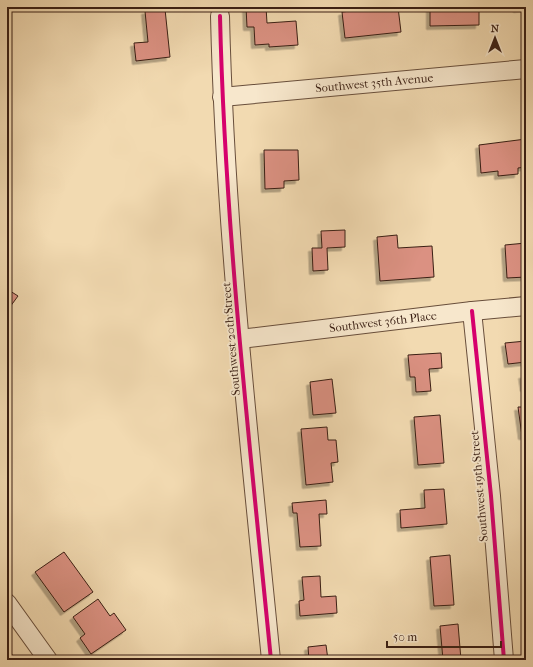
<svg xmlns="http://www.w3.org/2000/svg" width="533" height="667" font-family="'IM FELL French Canon',serif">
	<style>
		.building { fill: #db9182; stroke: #3a1f14; filter: url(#shadow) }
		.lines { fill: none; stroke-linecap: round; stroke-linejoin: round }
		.minor-casing { stroke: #684e3b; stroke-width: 20 }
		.minor { stroke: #f7e7cc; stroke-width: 18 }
		.cycleway-casing { stroke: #f7e7cc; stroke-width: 6 }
		.cycleway { stroke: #d6006c; stroke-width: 4 }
		.labels { text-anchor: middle; stroke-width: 3.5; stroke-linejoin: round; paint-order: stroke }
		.street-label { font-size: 12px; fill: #3a1f14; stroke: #f7e7cc }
	</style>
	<defs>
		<filter id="shadow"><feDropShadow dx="-3.5" dy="3.5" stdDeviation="0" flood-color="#0004"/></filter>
	</defs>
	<rect width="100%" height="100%" fill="#f2dab1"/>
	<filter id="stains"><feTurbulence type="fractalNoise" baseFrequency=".005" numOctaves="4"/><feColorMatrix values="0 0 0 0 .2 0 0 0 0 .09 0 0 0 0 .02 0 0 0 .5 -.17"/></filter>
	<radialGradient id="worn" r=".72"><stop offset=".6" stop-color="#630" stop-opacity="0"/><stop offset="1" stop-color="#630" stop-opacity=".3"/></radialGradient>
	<g class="building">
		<path d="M246,7H266L267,23L296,21L298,45L269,47V44L255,45L254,27H247Z"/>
		<path d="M386,7H398L401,32L345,38L342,12Z"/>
		<path d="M430,7H479V25L430,26Z"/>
		<path d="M516,7H526V8L517,9Z"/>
		<path d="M165,9L170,57L136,61L134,43L148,42L145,11Z"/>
		<path d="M526,139V167L518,168V174L498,176V171L481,173L479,145Z"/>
		<path d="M264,150H298L299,180L284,181V188L265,189Z"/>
		<path d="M345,230V247L327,248L328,270L313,271L312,248H322L321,231Z"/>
		<path d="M397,235L398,248L432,246L434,277L380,281L377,237Z"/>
		<path d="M526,243V277L507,278L505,245Z"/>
		<path d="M7,289L18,296L7,311Z"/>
		<path d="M526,341V362L508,364L505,343Z"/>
		<path d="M441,353L442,368L429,369L431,391L416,392L415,377H410L408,355Z"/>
		<path d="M522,375H526V388H524Z"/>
		<path d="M332,379L336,413L313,415L310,382Z"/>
		<path d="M518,407H526V436H522Z"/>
		<path d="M440,415L444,463L418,465L414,417Z"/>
		<path d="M327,427L328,440H336L338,462L331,463L333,482L306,485L301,429Z"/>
		<path d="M444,489L447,524L401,528L400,510L425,508L424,490Z"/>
		<path d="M326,500L327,514H319L321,546L300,547L297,513H293L292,503Z"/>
		<path d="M64,552L93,592L64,612L35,572Z"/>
		<path d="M450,555L454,605L434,606L430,557Z"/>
		<path d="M320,576L321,597L336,596L337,613L300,616L299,601L304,600L302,577Z"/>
		<path d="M98,599L110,616L114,613L126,630L91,654L80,638L85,634L73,617Z"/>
		<path d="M458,624L461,660H443L440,626Z"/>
		<path d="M326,645L328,660H309L308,647Z"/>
		<path d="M7,648L16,660H7Z"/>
	</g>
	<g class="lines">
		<g class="minor-casing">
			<g id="minor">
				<path d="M220,16C225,231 250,446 271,660"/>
				<path id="s1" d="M222,97L526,69"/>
				<path d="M472,311L491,496L504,660"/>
				<path id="s2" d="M240,339L472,311L526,306"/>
				<path d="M7,603L48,660"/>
			</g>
		</g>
		<use href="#minor" class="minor"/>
		<g class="cycleway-casing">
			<g id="cycleway">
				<path d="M220,16C225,231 250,446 271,660"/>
				<path d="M472,311L491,496L504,660"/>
			</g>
		</g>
		<use href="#cycleway" class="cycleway"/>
	</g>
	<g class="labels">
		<g class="street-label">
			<text dy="4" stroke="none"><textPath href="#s1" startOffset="153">Southwest 35th Avenue</textPath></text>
			<text dy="4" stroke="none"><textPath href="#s2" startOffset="144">Southwest 36th Place</textPath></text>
			<text transform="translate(231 339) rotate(-95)" y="4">Southwest 20th Street</text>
			<text transform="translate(479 486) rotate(-95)" y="4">Southwest 19th Street</text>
		</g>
	</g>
	<rect width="533" height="667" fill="none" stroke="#f2dab1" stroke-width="24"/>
	<rect x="8" y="8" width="517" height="651" fill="none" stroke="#3a1f14" stroke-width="2"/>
	<rect x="12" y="12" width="509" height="643" fill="none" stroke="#3a1f14"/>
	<g transform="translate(495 38)" stroke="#f7e7cc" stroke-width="3" paint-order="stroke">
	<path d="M0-3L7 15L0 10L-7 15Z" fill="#3a1f14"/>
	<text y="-6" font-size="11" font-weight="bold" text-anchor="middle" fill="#3a1f14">N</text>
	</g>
	<path d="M387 641v6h114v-6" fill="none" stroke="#3a1f14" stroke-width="2"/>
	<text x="393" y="641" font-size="12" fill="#3a1f14" stroke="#f7e7cc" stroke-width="3" paint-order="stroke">50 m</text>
	<rect width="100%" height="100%" filter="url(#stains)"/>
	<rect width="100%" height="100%" fill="url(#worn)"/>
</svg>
